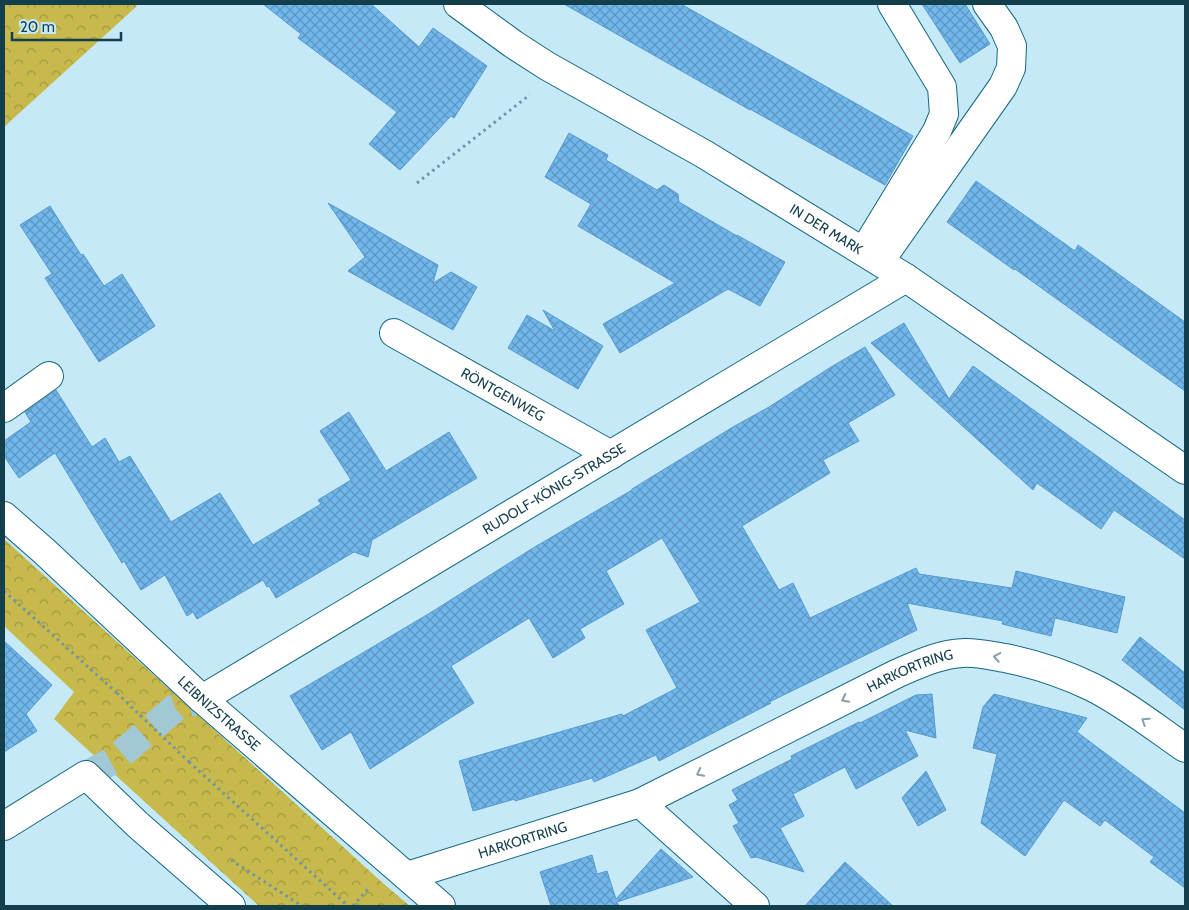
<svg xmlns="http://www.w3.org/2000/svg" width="1189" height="910" font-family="Cabin,sans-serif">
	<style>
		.forest { fill: url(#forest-crowns) }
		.building { fill: url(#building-cross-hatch); stroke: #569bce }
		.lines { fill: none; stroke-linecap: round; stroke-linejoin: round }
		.minor-tunnel { stroke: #a2c7d5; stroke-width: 28; stroke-dasharray: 28 14; stroke-linecap: butt }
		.minor-casing { stroke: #13677f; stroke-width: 30 }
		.path { stroke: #6f96a4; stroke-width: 3; stroke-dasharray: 2.5 4; stroke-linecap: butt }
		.minor { stroke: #fff; stroke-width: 28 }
		.path-bridge { stroke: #6f96a4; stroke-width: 3; stroke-dasharray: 2.5 4; stroke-linecap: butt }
		.oneway { stroke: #899ea6 }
		.labels { text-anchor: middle; stroke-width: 4; stroke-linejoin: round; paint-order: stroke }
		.street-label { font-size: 14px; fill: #133e4c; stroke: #c6e9f7 }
	</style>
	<defs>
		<pattern id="forest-crowns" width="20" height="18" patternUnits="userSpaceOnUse" patternTransform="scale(1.25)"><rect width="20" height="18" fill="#c7b94b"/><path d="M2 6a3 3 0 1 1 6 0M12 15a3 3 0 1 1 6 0" fill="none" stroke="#a09841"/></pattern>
		<pattern id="building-cross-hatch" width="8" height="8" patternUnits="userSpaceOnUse" patternTransform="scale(1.25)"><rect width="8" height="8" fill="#71b7ec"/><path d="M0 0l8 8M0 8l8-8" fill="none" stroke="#5c96c1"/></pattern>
	</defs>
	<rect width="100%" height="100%" fill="#c6e9f7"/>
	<g class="forest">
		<path d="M4,4H135L137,6L4,127Z"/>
		<path d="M4,539L385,885L410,906H259L54,719L74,692L4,626Z"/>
	</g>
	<g class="building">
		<path d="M263,4H371L419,47L433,28L487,66L454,118L451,116L400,170L369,144L397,112L298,38L301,34Z"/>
		<path d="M564,4H681L913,136L885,185L750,109V110Z"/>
		<path d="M922,4H965L990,44L960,63Z"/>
		<path d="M569,133L608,155L606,160L657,190L664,185L678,194L679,202L737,236V235L785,262L760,306L728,289L620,353L603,324L675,283L578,226L591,204L545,177Z"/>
		<path d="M976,181L1075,251L1078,245L1185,322V391L1015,269L1014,270L947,222Z"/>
		<path d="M328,203L438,265L433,283L451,272L477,287L453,330L348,271L365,257Z"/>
		<path d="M50,206L81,255L83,254L104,286L122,274L155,326L99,362L45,278L52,274L20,225Z"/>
		<path d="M543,310L603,346L578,389L508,348L527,315L555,331Z"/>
		<path d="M904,323L949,399L973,366L1185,520V559L1114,510L1101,529L1037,483L1033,490L871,343Z"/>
		<path d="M865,347L895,395L848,423L859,441L823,460L830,473L742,526L779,590L793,583L810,618L916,568L919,574L1012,588L1016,571L1125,597L1117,633L1055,618L1051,636L1002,624L1003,621L907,603L917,630L765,704L771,703L659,761L656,755L594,782L592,778L515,801V799L473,811L459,761L622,714L623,716L677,688L646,630L700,602L662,538L606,571L624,604L580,629L585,638L553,658L529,618L451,666L474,703L370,769L351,732L322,750L290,696L430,613L533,548L632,490V489L733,427L769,407L831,367Z"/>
		<path d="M56,390L92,447L105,438L119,462L130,456L171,522L220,493L253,545L321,504L318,500L351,480L320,431L349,412L386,471L449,432L477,478L372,540L368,557L354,552L276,598L269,586L267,587L263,580L197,619L193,612L187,616L165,575L141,590L124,561L122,563L55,453L19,478L4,456V441L31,422L25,412Z"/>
		<path d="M1140,637L1185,673V710L1122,660Z"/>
		<path d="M4,641L52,685L26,714L37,731L4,752Z"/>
		<path d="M932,694L936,738L905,730L918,756L856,789L845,767L793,794L804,816L780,828L804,872L756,857L751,858L733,826L739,823L729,805L738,800L732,790L792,759L791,756L859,722L860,723L916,695Z"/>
		<path d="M994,694L1087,718L1077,732L1185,813V888L1150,862L1154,857L1105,820L1100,826L1064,800L1025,856L981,823L997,754L973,748L983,707Z"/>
		<path d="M926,771L946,810L918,826L902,798Z"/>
		<path d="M661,849L693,877L617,902L619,906H551L540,872L592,855L597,874L607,871L616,899Z"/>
		<path d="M845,862L893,906H805Z"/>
	</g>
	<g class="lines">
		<path class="minor-tunnel" d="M86,775L114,760L175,708L202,699"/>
		<g class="minor-casing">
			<g id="minor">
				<path id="s1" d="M458,4L513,44L547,66L704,154L906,278L1185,470"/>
				<path d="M864,251L937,131L944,114L942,87L892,4"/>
				<path d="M880,261L1003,86L1011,68L1012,46L1004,28L987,4"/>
				<path id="s2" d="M394,333L611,455"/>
				<path d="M4,408L49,376"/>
				<path id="s3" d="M4,516L44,551L202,699L441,906"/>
				<path id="s4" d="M202,699L906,278"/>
				<path d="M640,803L755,906"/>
				<path d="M4,826L86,775L138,825L231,906"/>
				<path id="s5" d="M407,876L640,803L898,673C919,664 940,654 963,653C977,652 992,656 1005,658C1035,664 1065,674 1092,687C1124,703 1156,728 1185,748"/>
			</g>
		</g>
		<g class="path">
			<path d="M417,183L527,97L529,94"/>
			<path d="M4,591L117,693"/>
			<path d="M189,762L348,906"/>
			<path d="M231,860L302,906"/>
			<path d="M353,906L369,888"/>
		</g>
		<use href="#minor" class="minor"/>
		<path class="path-bridge" d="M117,693L189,762"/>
	</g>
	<defs><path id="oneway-chevron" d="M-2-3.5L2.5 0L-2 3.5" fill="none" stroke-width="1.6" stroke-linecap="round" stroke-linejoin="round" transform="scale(1.25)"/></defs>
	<g class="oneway">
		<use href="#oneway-chevron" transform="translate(997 657) rotate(-170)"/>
		<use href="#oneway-chevron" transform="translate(845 699) rotate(153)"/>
		<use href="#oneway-chevron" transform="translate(1145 721) rotate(-146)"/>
		<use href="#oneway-chevron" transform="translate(700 773) rotate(153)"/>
	</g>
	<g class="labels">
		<g class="street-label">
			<text dy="5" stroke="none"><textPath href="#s1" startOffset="432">IN DER MARK</textPath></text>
			<text dy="5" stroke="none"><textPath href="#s2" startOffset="125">RÖNTGENWEG</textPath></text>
			<text dy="5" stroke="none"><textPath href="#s4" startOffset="410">RUDOLF-KÖNIG-STRASSE</textPath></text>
			<text dy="5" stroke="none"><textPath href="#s5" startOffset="545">HARKORTRING</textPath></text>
			<text dy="5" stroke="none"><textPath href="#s3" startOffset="292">LEIBNIZSTRASSE</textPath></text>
			<text dy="5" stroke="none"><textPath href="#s5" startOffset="121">HARKORTRING</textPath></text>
		</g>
	</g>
	<rect width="1189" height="910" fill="none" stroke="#133e4c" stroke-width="10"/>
	<path d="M12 32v8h109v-8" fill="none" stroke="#133e4c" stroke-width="2.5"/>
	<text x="20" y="32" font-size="15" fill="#133e4c" stroke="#c6e9f7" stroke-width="4" paint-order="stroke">20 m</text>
</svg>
